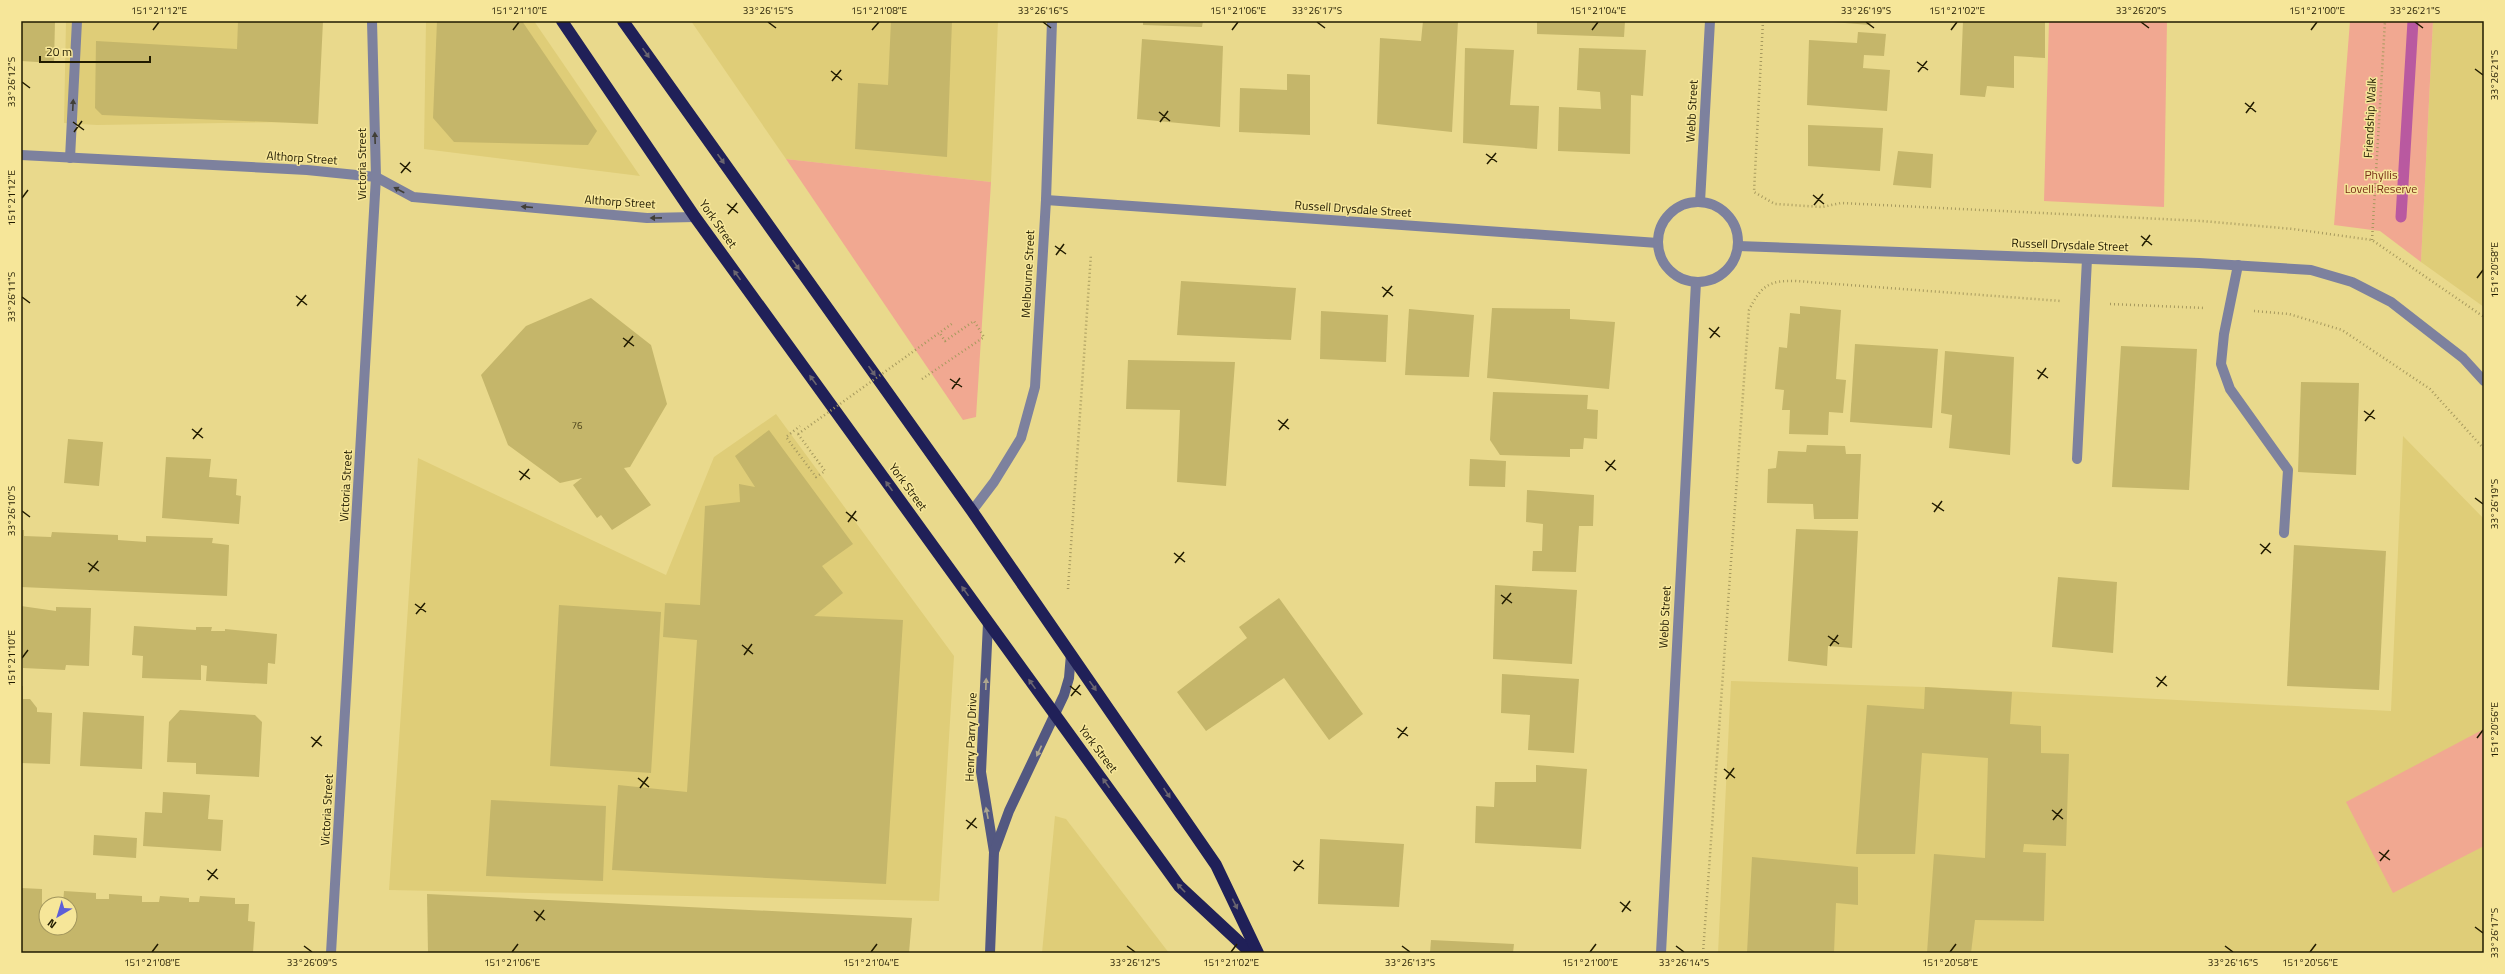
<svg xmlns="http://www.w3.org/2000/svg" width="2505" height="974" font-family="'Titillium Web',sans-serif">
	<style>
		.built { fill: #dfcd78 }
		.green { fill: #f1a891 }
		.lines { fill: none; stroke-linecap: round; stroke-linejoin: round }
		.stream { stroke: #b959a0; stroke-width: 11 }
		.building { fill: #c5b66a }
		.path { stroke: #a79a5e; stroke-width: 2.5; stroke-dasharray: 1 3; stroke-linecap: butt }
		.lane { stroke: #7d819e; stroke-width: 10 }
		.street { stroke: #7d819e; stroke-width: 10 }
		.secondary { stroke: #535881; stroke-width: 10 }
		.highway { stroke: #202058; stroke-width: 12 }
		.path-bridge { stroke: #a79a5e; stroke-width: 2.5; stroke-dasharray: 1 3; stroke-linecap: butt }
		.oneway { fill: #6b656f }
		.oneway2 { fill: #413f37 }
		.oneway3 { fill: #ada68e }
		.ticks { fill: none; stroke: #211b00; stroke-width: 1.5 }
		.labels { text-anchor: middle; stroke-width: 3; stroke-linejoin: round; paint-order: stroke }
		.number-label { font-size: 10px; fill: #4a421a }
		.street-label { font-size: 12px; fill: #211b00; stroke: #f6e699 }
		.park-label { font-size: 12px; fill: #782f17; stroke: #f6e699 }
		.neatline { fill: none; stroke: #211b00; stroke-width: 1.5 }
		.ticks-label { font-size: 10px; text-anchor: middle; fill: #211b00 }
	</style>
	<rect width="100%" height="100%" fill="#e9d98c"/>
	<g class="built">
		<path d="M66,21H316L294,122L97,125L64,123Z"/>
		<path d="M426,21H534L640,176L424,149Z"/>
		<path d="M691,21H998L991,182L786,159Z"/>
		<path d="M2433,21H2484V307L2421,262Z"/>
		<path d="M776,414L954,656L939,901L389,890L418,458L666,575L714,457Z"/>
		<path d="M2403,436L2484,519V953H1718L1731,681L1925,687L2391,711Z"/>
		<path d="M1055,816L1066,819L1169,953H1042Z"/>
	</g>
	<g class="green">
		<path d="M2049,21H2167L2164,207L2044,201Z"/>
		<path d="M2350,21H2433L2421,262L2380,231L2334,225Z"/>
		<path d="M786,159L991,182L976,417L963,420Z"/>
		<path d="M2484,729V846L2393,893L2346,802Z"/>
	</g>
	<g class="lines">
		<path class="stream" d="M2401,217L2413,21"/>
	</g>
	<g class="building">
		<path d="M21,21H55L54,63L21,61Z"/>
		<path d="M238,21H323L318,124L102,115L95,108L96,41L237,49Z"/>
		<path d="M437,21H522L597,131L588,145L454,142L433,118Z"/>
		<path d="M891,21H952L947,157L855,149L858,83L888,85Z"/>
		<path d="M1143,21H1203L1202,27L1143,25Z"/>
		<path d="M1423,21H1458L1452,132L1377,124L1380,38L1421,41Z"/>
		<path d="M1537,21H1625L1624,37L1537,34Z"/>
		<path d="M1820,21H1871L1870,25Z"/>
		<path d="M1963,21H2045V58L2014,56V88L1987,86L1985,97L1960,95Z"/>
		<path d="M1858,32L1886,34L1884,56L1864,55L1863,68L1890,70L1887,111L1807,105L1809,40L1857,43Z"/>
		<path d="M1142,39L1223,46L1220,127L1137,119Z"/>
		<path d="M1465,48L1514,50L1510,105L1539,106L1537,149L1463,143Z"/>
		<path d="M1579,48L1646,50L1643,96L1631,95L1630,154L1558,151L1559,107L1601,109L1600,92L1577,90Z"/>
		<path d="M1287,74L1310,75V135L1239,132L1240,88L1287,90Z"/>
		<path d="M1808,125L1883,128L1880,171L1808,166Z"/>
		<path d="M1898,151L1933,154L1931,188L1893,185Z"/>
		<path d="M1181,281L1296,288L1291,340L1177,335Z"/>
		<path d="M591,298L651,345L667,404L630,467L624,468L651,505L612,530L601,515L597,518L573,485L582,478L560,483L508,445L481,375L526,326Z"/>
		<path d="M1800,306L1841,310L1836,379L1846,380L1843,413L1829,412L1828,435L1789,434L1790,410H1782L1784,390L1775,389L1779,347L1787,348L1790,313L1800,314Z"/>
		<path d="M1492,308L1570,309V319L1615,322L1609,389L1487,378Z"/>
		<path d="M1409,309L1474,315L1469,377L1405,375Z"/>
		<path d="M1321,311L1388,315L1386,362L1320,359Z"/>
		<path d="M1855,344L1938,349L1932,428L1850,422Z"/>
		<path d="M2121,346L2197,349L2189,490L2112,487Z"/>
		<path d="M1945,351L2014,357L2010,455L1949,448L1952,415L1941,413Z"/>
		<path d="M1128,360L1235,362L1226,486L1177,482L1180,410L1126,409Z"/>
		<path d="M2301,382L2359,383L2356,475L2298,472Z"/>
		<path d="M1493,392L1588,395L1587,409L1598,410L1597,439L1584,438L1583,449H1570V457L1500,455L1490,440Z"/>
		<path d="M769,430L853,544L822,566L843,593L814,616L903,620L886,884L612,870L618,785L687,792L697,640L663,637L665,603L700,605L705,506L740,502L739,484L755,487L735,456Z"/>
		<path d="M68,439L103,442L99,486L64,483Z"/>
		<path d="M1807,445L1845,446L1846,454H1861L1858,519H1814L1813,504L1767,503L1768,469L1776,468L1778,451L1806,452Z"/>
		<path d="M166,457L211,459L209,477L237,479L236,495L241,496L239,524L162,518Z"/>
		<path d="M1470,459L1506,461L1505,487L1469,486Z"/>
		<path d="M1527,490L1594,495L1593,526H1579L1576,572L1532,571L1533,551H1542L1543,524L1526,522Z"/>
		<path d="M1796,529L1858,531L1852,648L1828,646L1827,666L1788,661Z"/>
		<path d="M21,530H24V536L51,537L52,532L118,535V540L146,542V536L213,538L212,543L229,545L227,596L21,587Z"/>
		<path d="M2294,545L2386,551L2379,690L2287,686Z"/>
		<path d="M2058,577L2117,582L2113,653L2052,647Z"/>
		<path d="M1495,585L1577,590L1572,664L1493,659Z"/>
		<path d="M1279,598L1363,714L1329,740L1284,678L1206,731L1177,692L1247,638L1239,627Z"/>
		<path d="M559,605L661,612L651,773L550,766Z"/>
		<path d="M21,606L56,611V607L91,608L89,666L66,665L65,670L23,668Z"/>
		<path d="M134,626L196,630V627H212L211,631H225V629L277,634L275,664L268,663L267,684L206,681L207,666L201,665V680L142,678L143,656L132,655Z"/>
		<path d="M1502,674L1579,679L1574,753L1528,750L1530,715L1501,713Z"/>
		<path d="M21,686H23V699H30L37,708V712L52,713L50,764L21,763Z"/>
		<path d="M1925,687L2012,692L2010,724L2041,726V753L2069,754L2066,846L2024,844L2023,852L2046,853L2044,921L1975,920L1971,953H1927L1934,854L1985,858L1988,758L1922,753L1915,854H1856L1867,705L1924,709Z"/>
		<path d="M180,710L255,715L262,722L259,777L196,774V763L167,762L169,722Z"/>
		<path d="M83,712L144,716L142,769L80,766Z"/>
		<path d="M1536,765L1587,769L1581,849L1475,843L1476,806L1494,807L1495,782H1536Z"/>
		<path d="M163,792L210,795L208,819L223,820L221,851L143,846L145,812L162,813Z"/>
		<path d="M491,800L606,806L603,881L486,876Z"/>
		<path d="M94,835L137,838L136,858L93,855Z"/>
		<path d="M1320,839L1404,844L1399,907L1318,904Z"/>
		<path d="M1752,857L1858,867V905L1836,903L1834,953H1747Z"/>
		<path d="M21,888L42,889V907H46V928H70V904H63L64,891L96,893V899H109V894L142,896V902H159L160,896L189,898V902H199L200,896L235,898V904H249L248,921L255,922L253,953H21Z"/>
		<path d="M427,894L912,918L909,953H428Z"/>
		<path d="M1431,940L1514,944L1513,953H1430Z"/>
	</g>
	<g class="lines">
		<g class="path">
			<path d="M1763,21L1754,192L1775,204L1822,207L1841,203L2202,221L2293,229L2372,240L2484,317"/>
			<path d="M2372,240L2385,21"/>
			<path d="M2110,304L2205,308"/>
			<path d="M2254,311L2289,314L2342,330L2430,389L2484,449"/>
			<path d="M922,379L984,337L974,321L945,341L939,332"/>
			<path d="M798,434L825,471L816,477L786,437L800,426"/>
			<path d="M1068,589L1091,254"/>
			<path d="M1703,953L1749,310C1761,286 1769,280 1796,281L2061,301"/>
		</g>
		<g class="lane">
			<path d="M70,158L77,21"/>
			<path d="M2238,265L2224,334L2221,364L2230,389L2288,470L2284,533"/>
			<path d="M2077,459L2087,259"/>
		</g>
		<g class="street">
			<path d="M21,155L307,170L376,177L413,197L647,218L695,217"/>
			<path d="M1046,200L1658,243"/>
			<path d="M1700,202L1710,21"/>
			<circle cx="1698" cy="242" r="40"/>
			<path d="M1738,246L2199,263L2311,270L2352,282L2391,302L2463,358L2484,381"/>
			<path d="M972,511L994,482L1021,438L1035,387L1046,200L1052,21"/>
			<path d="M331,953L376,177L372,21"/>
			<path d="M1661,953L1696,282"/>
		</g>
		<g class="secondary">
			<path d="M988,623L981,772L994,852L990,953"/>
			<path d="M994,852L1009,811L1064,695L1069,678L1071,654"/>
		</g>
		<g class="highway">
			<path d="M562,21L695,217L1179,886L1251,953"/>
			<path d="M623,21L972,511L1216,865L1258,953"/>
		</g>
		<path class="path-bridge" d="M798,434L953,323"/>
	</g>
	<defs><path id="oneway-solid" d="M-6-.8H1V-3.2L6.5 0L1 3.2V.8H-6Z"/></defs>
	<g class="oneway">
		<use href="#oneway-solid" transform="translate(646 53) rotate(55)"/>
		<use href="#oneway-solid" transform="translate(721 159) rotate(55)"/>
		<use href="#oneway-solid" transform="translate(796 265) rotate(55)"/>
		<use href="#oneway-solid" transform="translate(737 275) rotate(-126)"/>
		<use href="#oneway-solid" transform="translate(872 371) rotate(55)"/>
		<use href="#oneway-solid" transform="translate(813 380) rotate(-126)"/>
		<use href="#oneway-solid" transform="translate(889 486) rotate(-126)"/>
		<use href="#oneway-solid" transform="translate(965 591) rotate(-126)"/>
		<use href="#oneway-solid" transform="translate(1032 684) rotate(-126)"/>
		<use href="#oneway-solid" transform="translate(1093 686) rotate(55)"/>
		<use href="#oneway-solid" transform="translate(1106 783) rotate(-126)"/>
		<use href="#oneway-solid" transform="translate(1167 793) rotate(56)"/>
		<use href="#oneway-solid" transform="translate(1181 888) rotate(-134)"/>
		<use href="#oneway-solid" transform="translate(1235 904) rotate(64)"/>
	</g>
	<g class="oneway2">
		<use href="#oneway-solid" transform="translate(73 105) rotate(-87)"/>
		<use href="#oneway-solid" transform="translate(375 138) rotate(-92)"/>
		<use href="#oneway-solid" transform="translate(399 190) rotate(-152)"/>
		<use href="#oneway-solid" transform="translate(527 207) rotate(-175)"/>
		<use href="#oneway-solid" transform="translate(656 218) rotate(179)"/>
	</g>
	<g class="oneway3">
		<use href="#oneway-solid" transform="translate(986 684) rotate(-88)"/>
		<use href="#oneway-solid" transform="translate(1039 751) rotate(115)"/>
		<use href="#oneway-solid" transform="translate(987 813) rotate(-101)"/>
	</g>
	<path class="ticks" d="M768,22L776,28M1043,22L1051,28M1317,22L1325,28M1866,22L1874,28M2141,22L2149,28M2415,22L2423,28M153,30L159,22M513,30L519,22M872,30L879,22M1232,30L1238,22M1592,30L1598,22M1951,30L1957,22M2311,30L2317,22M1917,62L1928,70M2475,69L2483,75M831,71L842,80M1918,72L1927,61M832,81L841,70M22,82L30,88M2245,103L2256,112M1159,112L1170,121M2246,113L2254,102M73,122L84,130M1160,122L1168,111M74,132L82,121M1486,154L1497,162M400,163L411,172M1487,164L1496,153M401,173L410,162M1813,195L1824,204M22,198L28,190M727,204L738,213M1814,205L1823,194M728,214L737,203M2141,236L2152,245M1055,246L1066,254M2142,246L2150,235M1056,255L1064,244M2477,278L2483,270M1382,287L1393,296M296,296L307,305M22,297L30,303M1383,297L1392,286M297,306L306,295M1709,328L1720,337M623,338L634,346M1710,338L1719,327M624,347L633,336M2037,370L2048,378M950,379L962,387M2038,379L2046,368M952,389L960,378M2364,411L2375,419M1278,420L1289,429M2365,421L2374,410M192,429L203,438M1279,430L1288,419M193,439L202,428M1605,461L1616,470M519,471L530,479M1606,471L1615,460M520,480L529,469M2475,498L2483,504M1932,503L1944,511M22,511L30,517M846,512L857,521M1934,512L1942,501M848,522L856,511M2260,544L2271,553M1174,553L1185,562M2261,554L2270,543M88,563L99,571M1175,563L1184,552M89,572L98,561M1501,595L1512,603M415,604L426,612M1502,604L1511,593M416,614L425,603M1828,636L1839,644M742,645L753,654M1830,646L1838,635M744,655L752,644M22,658L28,650M2156,677L2167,686M1070,686L1081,695M2157,687L2166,676M1071,696L1080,685M1397,728L1408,736M311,737L322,746M1398,738L1407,727M2477,738L2483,730M312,747L321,736M1724,769L1735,778M638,778L649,787M1726,779L1734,768M640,788L648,777M2052,810L2063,819M966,820L977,828M2053,820L2062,809M967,829L976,818M2379,852L2390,860M1293,861L1304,869M2380,861L2389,850M207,870L218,879M1294,871L1303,860M208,880L217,869M1620,902L1631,911M534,911L545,920M1622,912L1630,901M536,921L544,910M2475,927L2483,933M304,946L312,952M1127,946L1135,952M1402,946L1410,952M1676,946L1684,952M2225,946L2233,952M152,952L158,944M512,952L518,944M871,952L877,944M1231,952L1237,944M1590,952L1596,944M1950,952L1956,944M2310,952L2316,944"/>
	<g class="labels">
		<g class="number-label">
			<text x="577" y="429">76</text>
		</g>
		<g class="street-label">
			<text transform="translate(1692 111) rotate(-87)" y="4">Webb Street</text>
			<text transform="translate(2370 118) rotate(-87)" y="4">Friendship Walk</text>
			<text transform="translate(302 158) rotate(4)" y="4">Althorp Street</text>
			<text transform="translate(362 164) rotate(-90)" y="4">Victoria Street</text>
			<text transform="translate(620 202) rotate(4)" y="4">Althorp Street</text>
			<text transform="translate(1353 209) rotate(4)" y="4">Russell Drysdale Street</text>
			<text transform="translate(718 224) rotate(55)" y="4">York Street</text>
			<text transform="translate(2070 245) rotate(2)" y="4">Russell Drysdale Street</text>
			<text transform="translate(1028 274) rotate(-87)" y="4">Melbourne Street</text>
			<text transform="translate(346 486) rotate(-87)" y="4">Victoria Street</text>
			<text transform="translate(908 487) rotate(54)" y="4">York Street</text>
			<text transform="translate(1665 617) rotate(-87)" y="4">Webb Street</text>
			<text transform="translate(971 737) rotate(-88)" y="4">Henry Parry Drive</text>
			<text transform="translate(1098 749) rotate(53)" y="4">York Street</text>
			<text transform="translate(327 810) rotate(-87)" y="4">Victoria Street</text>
		</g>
		<g class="park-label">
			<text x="2381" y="179">Phyllis<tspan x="2381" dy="14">Lovell Reserve</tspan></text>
		</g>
	</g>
	<rect width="2505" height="974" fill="none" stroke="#f6e699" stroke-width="44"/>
	<g transform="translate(58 916) rotate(218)"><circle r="19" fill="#f6e699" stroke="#a1955c"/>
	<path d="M0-3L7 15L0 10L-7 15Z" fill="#5d5fd7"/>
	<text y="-6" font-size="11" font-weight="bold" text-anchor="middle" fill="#211b00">N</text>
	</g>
	<path d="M40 56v6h110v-6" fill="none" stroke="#211b00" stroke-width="2"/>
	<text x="46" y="56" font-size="12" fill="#211b00" stroke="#f6e699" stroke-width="3" paint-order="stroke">20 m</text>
	<rect x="22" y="22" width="2461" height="930" class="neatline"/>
	<g class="ticks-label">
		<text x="159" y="14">151°21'12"E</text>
		<text x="519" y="14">151°21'10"E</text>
		<text x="768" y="14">33°26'15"S</text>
		<text x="879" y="14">151°21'08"E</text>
		<text x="1043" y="14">33°26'16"S</text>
		<text x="1238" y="14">151°21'06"E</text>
		<text x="1317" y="14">33°26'17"S</text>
		<text x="1598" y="14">151°21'04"E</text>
		<text x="1866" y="14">33°26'19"S</text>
		<text x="1957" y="14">151°21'02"E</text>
		<text x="2141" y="14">33°26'20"S</text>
		<text x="2317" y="14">151°21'00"E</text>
		<text x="2415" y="14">33°26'21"S</text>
		<text transform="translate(2494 75) rotate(-90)" y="4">33°26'21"S</text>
		<text transform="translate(11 82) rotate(-90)" y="4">33°26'12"S</text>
		<text transform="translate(11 198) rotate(-90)" y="4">151°21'12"E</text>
		<text transform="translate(2494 270) rotate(-90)" y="4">151°20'58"E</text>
		<text transform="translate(11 297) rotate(-90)" y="4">33°26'11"S</text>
		<text transform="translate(2494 504) rotate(-90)" y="4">33°26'19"S</text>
		<text transform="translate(11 511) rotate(-90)" y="4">33°26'10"S</text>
		<text transform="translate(11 658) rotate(-90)" y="4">151°21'10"E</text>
		<text transform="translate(2494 730) rotate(-90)" y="4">151°20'56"E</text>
		<text transform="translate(2494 933) rotate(-90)" y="4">33°26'17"S</text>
		<text x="152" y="966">151°21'08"E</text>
		<text x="312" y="966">33°26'09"S</text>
		<text x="512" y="966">151°21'06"E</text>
		<text x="871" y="966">151°21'04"E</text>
		<text x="1135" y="966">33°26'12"S</text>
		<text x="1231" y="966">151°21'02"E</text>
		<text x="1410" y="966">33°26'13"S</text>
		<text x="1590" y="966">151°21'00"E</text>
		<text x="1684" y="966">33°26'14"S</text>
		<text x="1950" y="966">151°20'58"E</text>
		<text x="2233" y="966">33°26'16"S</text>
		<text x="2310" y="966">151°20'56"E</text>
	</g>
</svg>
